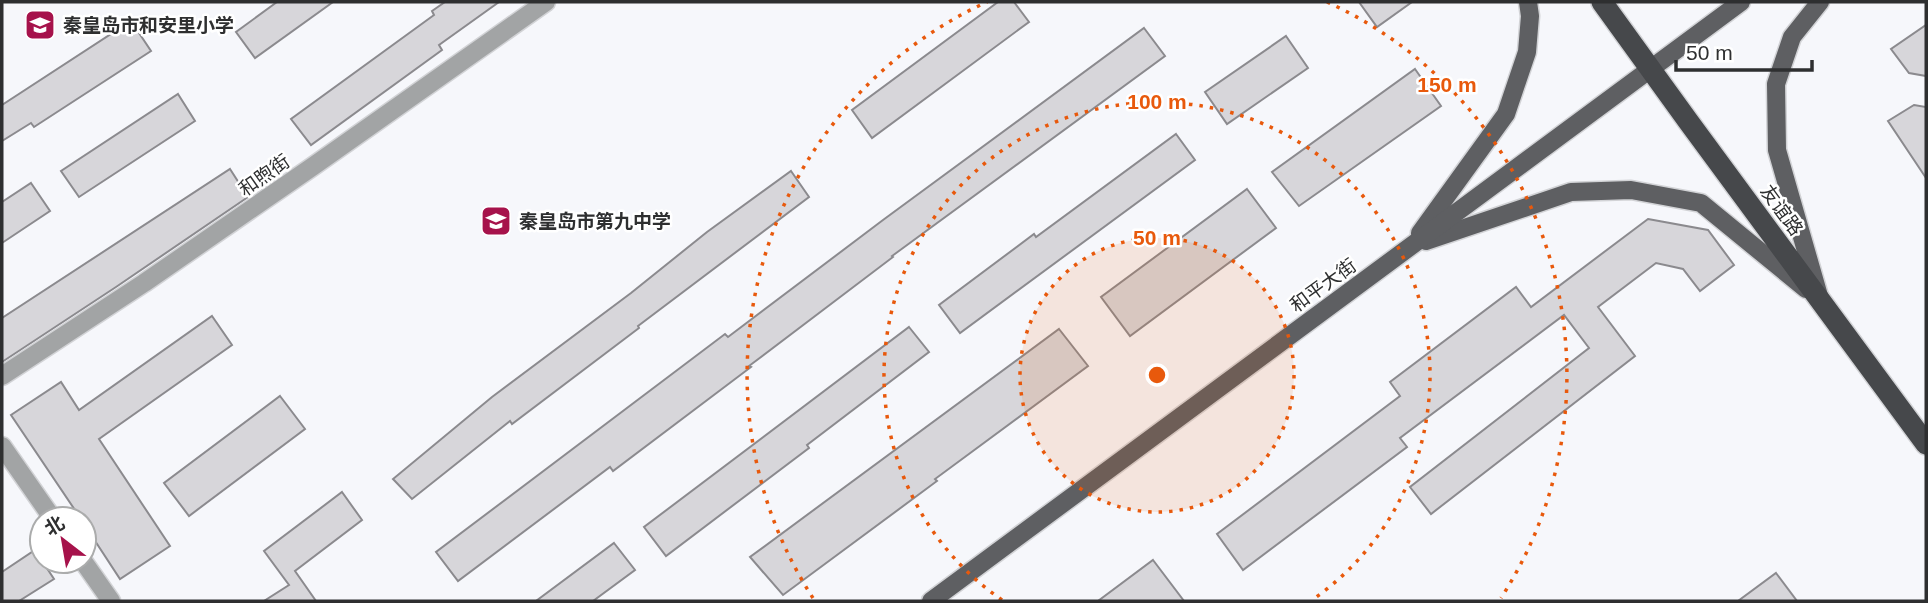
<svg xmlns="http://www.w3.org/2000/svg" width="1928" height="603" font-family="Helvetica,'Noto Sans SC',sans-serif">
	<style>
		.building { fill: #d7d6da; stroke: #8b8a8e; stroke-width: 2 }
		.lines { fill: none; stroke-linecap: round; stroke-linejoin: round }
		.minor-casing { stroke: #d2d3d6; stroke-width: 21 }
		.major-casing { stroke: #d2d3d6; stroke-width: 21 }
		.highway-casing { stroke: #d2d3d6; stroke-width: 24 }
		.minor { stroke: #a2a4a5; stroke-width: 18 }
		.major { stroke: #5e5f62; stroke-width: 18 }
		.highway { stroke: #46484b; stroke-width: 21 }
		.ring { fill: none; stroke: #e8590c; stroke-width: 3.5; stroke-dasharray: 3.5 7 }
		.labels { text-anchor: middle; stroke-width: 5; stroke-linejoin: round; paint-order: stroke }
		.poi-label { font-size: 19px; font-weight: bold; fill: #2e2f30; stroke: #fff; text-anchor: start }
		.street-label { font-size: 19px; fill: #2e2f30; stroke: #fff }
		.centre { fill: #e8590c; stroke: #fff; stroke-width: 3.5 }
		.ring-label { font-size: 21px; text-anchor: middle; font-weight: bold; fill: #e8590c; stroke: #fff; stroke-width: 5; stroke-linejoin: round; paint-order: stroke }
	</style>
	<rect width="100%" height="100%" fill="#f6f7fb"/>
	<g class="building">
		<path d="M277,2H333L255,58L236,32Z"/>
		<path d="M445,2H499L439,45L442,50L311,145L291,119L434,15L432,11Z"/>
		<path d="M998,2H1014L1029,22L872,138L852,110Z"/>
		<path d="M1359,2H1412L1377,27Z"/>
		<path d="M131,21L151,51L34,127L31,123L2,141V105Z"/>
		<path d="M1926,25V76L1909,73L1891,49Z"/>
		<path d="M1144,28L1165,56L892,256L893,257L749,366L751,367L613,471L610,467L458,581L436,552L725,334L728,337L883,220Z"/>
		<path d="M1286,36L1308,68L1227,124L1205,92Z"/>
		<path d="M1415,69L1441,106L1299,206L1272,172Z"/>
		<path d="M178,94L195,121L79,197L61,171Z"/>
		<path d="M1914,105L1926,107V178L1888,121Z"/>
		<path d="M1176,134L1195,160L960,333L939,305L1034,234L1036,237Z"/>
		<path d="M230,169L248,197L116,287L2,362V318Z"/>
		<path d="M791,171L809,197L638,326L639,328L512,424L510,421L412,499L393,479L492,397L631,293L707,232Z"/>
		<path d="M31,183L50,211L2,243V202Z"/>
		<path d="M1247,189L1276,228L1130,336L1101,297Z"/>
		<path d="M1648,219L1708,230L1734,265L1700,291L1683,269L1656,263L1598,307L1635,356L1431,514L1410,487L1589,348L1564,315L1400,438L1407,447L1243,570L1217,534L1400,396L1390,382L1516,287L1531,307Z"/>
		<path d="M212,316L232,345L99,439L170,546L120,579L84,524V519H81L11,415L61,382L79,410Z"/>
		<path d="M909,327L929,352L807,445L809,448L666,556L644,527Z"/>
		<path d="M1059,329L1088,366L935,479L937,481L783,595L750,557Z"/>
		<path d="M280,396L305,429L189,516L164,483Z"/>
		<path d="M342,492L362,520L295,571L316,601H264L289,585L264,551Z"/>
		<path d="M614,543L635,570L593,601H536Z"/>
		<path d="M35,550L54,579L19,601H2V572Z"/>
		<path d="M1153,560L1184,601H1098Z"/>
		<path d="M1776,573L1797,601H1738Z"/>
	</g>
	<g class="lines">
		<g class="minor-casing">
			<g id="minor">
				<path d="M2,376L144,283L312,167L546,2"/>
				<path d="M2,446L53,519"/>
				<path d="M83,561L111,601"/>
			</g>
		</g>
		<g class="major-casing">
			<g id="major">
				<path d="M1420,233L1506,114L1527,52L1530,16L1528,2"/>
				<path d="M1426,241L1571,192L1631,190L1701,203L1806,289"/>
				<path d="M1819,296L1777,150L1776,84L1792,37L1820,2"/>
				<path d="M931,601L1741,2"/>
			</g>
		</g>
		<g class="highway-casing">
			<path id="highway" d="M1602,2L1688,121L1926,444"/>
		</g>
		<use href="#minor" class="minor"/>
		<use href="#major" class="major"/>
		<use href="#highway" class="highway"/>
	</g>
	<circle cx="1157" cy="375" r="137" fill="#e8590c" fill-opacity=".12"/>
	<g class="ring">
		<circle cx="1157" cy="375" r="137"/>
		<path d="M1002 600A273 273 0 1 1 1312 600"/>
		<path d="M813 598A410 410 0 0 1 987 2M1327 2A410 410 0 0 1 1501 598"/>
	</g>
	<defs>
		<g id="school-square" transform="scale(1.575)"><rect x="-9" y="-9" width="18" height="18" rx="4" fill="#a6124b" stroke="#fff"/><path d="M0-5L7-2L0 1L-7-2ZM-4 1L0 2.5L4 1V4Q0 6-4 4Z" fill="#fff"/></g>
	</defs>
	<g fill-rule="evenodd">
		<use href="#school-square" x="40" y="25"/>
		<use href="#school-square" x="496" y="221"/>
	</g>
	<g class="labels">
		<g class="poi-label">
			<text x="63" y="32">秦皇岛市和安里小学</text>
			<text x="519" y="228">秦皇岛市第九中学</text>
		</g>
		<g class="street-label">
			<text transform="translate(264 175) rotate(-35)" y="7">和煦街</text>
			<text transform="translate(1782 210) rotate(54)" y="7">友谊路</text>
			<text transform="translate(1323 285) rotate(-36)" y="7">和平大街</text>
		</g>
	</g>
	<circle cx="1157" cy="375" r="10" class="centre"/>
	<g class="ring-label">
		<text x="1447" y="92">150 m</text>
		<text x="1157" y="109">100 m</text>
		<text x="1157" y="245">50 m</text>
	</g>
	<rect width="1928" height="603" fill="none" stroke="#2e2f30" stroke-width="7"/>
	<g transform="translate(63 540) rotate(329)"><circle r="33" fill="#ffffff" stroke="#abacac" stroke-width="2"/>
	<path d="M0-5L12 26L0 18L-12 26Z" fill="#a6124b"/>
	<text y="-10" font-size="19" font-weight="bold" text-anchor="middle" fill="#2e2f30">北</text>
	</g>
	<path d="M1676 60v10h136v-10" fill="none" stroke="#2e2f30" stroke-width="3.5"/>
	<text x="1686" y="60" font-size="21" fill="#2e2f30" stroke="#ffffff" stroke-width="5" paint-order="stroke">50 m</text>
</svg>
